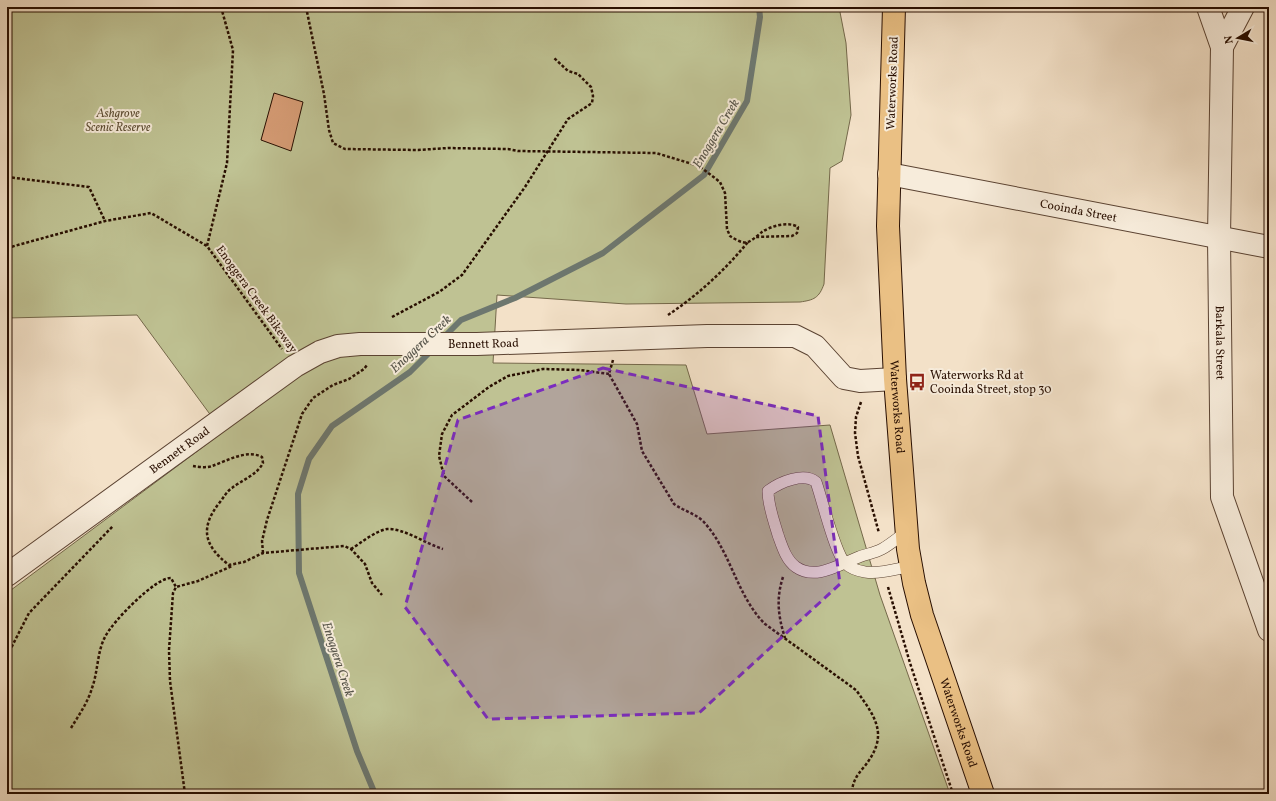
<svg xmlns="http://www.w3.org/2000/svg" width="1276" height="801" font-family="Vollkorn,serif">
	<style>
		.green { fill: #bfc293; stroke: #74684a }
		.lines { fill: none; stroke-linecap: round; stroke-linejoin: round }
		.stream { stroke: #6d776f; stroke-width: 6 }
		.building { fill: #d59b74; stroke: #280e00 }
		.service-casing { stroke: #5b4332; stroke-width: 12 }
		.minor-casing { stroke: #5b4332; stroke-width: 24 }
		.primary-casing { stroke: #280e00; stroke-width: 24 }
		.path { stroke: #280e00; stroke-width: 2.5; stroke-dasharray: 3 2; stroke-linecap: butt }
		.service { stroke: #f7ecdb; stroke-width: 11 }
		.minor { stroke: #f7ecdb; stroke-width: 22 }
		.primary { stroke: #eac084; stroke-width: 22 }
		.marked { fill: #7b2cbf; fill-opacity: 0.2; stroke: #7b2cbf; stroke-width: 3; stroke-dasharray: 8 5; stroke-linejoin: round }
		.labels { text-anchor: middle; stroke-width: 4; stroke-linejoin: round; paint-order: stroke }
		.street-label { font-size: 12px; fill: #280e00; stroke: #f7ecdb }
		.park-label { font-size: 12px; font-style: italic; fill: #5d4d33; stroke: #f7ecdb }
		.poi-label { font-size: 12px; fill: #280e00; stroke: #f7ecdb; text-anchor: start }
		.water-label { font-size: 13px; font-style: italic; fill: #56544a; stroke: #f7ecdb }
	</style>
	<rect width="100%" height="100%" fill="#f3e1c8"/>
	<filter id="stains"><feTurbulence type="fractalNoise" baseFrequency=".005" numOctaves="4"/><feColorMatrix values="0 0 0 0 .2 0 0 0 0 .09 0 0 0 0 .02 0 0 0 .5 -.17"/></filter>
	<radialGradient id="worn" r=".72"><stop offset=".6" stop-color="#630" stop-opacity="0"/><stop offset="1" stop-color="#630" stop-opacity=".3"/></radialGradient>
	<path class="green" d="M7,7H839L846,43L851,115L842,161L830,168L824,284C819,298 814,300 800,302L626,304L497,295L493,363L686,365L707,434L830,425L880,595L950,794H7V593L223,432L137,315L7,318Z"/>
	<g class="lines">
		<g class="stream">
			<path d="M443,338L461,320L515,298L603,253L704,175L747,101L760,17L759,7"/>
			<path d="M375,794L357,751L299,573L298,494L309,459L332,426L410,372L433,349"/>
		</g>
	</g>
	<path class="building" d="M274,93L303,102L291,151L261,140Z"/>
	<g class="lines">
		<g class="service-casing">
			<path id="service" d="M907,531C899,537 891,544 882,549C875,553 866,554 859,557C840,564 816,581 796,567C786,560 782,546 778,535C774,521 768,506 768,491C780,482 804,472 816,482C822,499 835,553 845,563C850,568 859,571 865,572C880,574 896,569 911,566"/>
		</g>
		<g class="minor-casing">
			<g id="minor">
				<path id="s1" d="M1208,7L1222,47L1219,237L1222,497L1269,630"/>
				<path d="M1222,47L1243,7"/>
				<path id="s2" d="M889,174L1269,247"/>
				<path id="s3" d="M7,575L295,366L320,352L338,346L360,344H477L707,336H795L815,346L844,378L860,381L895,379"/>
			</g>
		</g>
		<g class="primary-casing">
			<g id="primary">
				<path id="s4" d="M894,7L888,226L895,379L908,549L914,583L922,615L983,794"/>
			</g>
		</g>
		<g class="path">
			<path d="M221,7L233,50L227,163L207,246L282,349"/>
			<path d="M306,7L324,94L329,130L333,143L345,149L418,150L448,148L508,149L518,151L656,153L699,166L720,182L725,193L727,229L730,236C735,239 742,244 748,242C753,240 758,235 762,232C771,226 788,221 798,227L797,233L792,236L755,237"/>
			<path d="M7,177L89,187L105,221"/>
			<path d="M7,248L105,221L151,213L207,246"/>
			<path d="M668,315C698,295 725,270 748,242"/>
			<path d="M392,317L439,292L462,275L525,187L568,119L592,103L593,96L591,87L578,74L568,71L553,57"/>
			<path d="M613,360L609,374L637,424L642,451L674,504C684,511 694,513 703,521C731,551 736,595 765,624L856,690C877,719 889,736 864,767C857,775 852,782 852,794"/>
			<path d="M861,402L856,417L855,433L858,456L879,533"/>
			<path d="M193,466C199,467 207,468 212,466C227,461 246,449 262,457L263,463C257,475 242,480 232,488C227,491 224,497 220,502C200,527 203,545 229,565L244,562L263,553L344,546L351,549L365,564L372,583L382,595"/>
			<path d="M472,502L444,476L439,456L442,434L452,415L489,387L508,376L543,369L580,370L609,374"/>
			<path d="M351,549C361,543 375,531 387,529C404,528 426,544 443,549"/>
			<path d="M263,553L262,541L267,520L302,414L313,398L333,385L349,379L364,369L367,365"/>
			<path d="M783,577C776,598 778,616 785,638"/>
			<path d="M888,587L910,663L953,794"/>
			<path d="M7,656L29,613L113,526"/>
			<path d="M71,728C79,715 88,702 92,688C98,672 97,652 105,637C112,622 156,577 171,578L176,587"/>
			<path d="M185,794L170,681L169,650L173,593L176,587L198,581L232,566"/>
		</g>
		<use href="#service" class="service"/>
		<use href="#minor" class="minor"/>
		<use href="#primary" class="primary"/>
	</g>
	<path class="marked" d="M603,368L818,416L840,584L699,713L488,719L405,607L458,420Z"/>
	<defs>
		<g id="bus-bare" transform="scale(1.38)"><path d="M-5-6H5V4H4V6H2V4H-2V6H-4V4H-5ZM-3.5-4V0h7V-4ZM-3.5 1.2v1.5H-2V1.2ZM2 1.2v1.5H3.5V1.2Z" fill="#8f2418" stroke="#f7ecdb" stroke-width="2.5" paint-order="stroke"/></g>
	</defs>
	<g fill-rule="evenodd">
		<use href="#bus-bare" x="917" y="382"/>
	</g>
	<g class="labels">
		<g class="street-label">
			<text transform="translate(892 83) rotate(-88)" y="4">Waterworks Road</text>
			<text dy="4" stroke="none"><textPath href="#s2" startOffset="193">Cooinda Street</textPath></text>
			<text transform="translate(257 299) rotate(54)" y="4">Enoggera Creek Bikeway</text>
			<text dy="4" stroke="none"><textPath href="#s3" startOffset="549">Bennett Road</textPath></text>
			<text dy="4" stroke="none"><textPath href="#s1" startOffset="338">Barkala Street</textPath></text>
			<text dy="4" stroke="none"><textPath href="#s4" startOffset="400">Waterworks Road</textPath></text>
			<text dy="4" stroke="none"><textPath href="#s3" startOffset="213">Bennett Road</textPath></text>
			<text dy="4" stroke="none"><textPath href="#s4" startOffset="724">Waterworks Road</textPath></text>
		</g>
		<g class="park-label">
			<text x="118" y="117">Ashgrove<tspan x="118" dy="14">Scenic Reserve</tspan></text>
		</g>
		<g class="poi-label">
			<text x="930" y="379">Waterworks Rd at<tspan x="930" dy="14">Cooinda Street, stop 30</tspan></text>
		</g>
		<g class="water-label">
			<text transform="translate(715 133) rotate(-59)" y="5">Enoggera Creek</text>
			<text transform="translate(420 343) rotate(-43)" y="5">Enoggera Creek</text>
			<text transform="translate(339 659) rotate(72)" y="5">Enoggera Creek</text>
		</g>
	</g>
	<rect width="1276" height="801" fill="none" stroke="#f3e1c8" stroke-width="24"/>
	<rect x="8" y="8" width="1260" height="785" fill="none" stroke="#280e00" stroke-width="2"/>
	<rect x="12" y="12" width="1252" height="777" fill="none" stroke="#280e00"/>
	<g transform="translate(1238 38) rotate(260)" stroke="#f7ecdb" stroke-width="3" paint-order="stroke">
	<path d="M0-3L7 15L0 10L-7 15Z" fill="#280e00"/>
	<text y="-6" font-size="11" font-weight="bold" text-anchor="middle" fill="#280e00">N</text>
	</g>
	<rect width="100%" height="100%" filter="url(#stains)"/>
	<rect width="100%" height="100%" fill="url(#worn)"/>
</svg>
